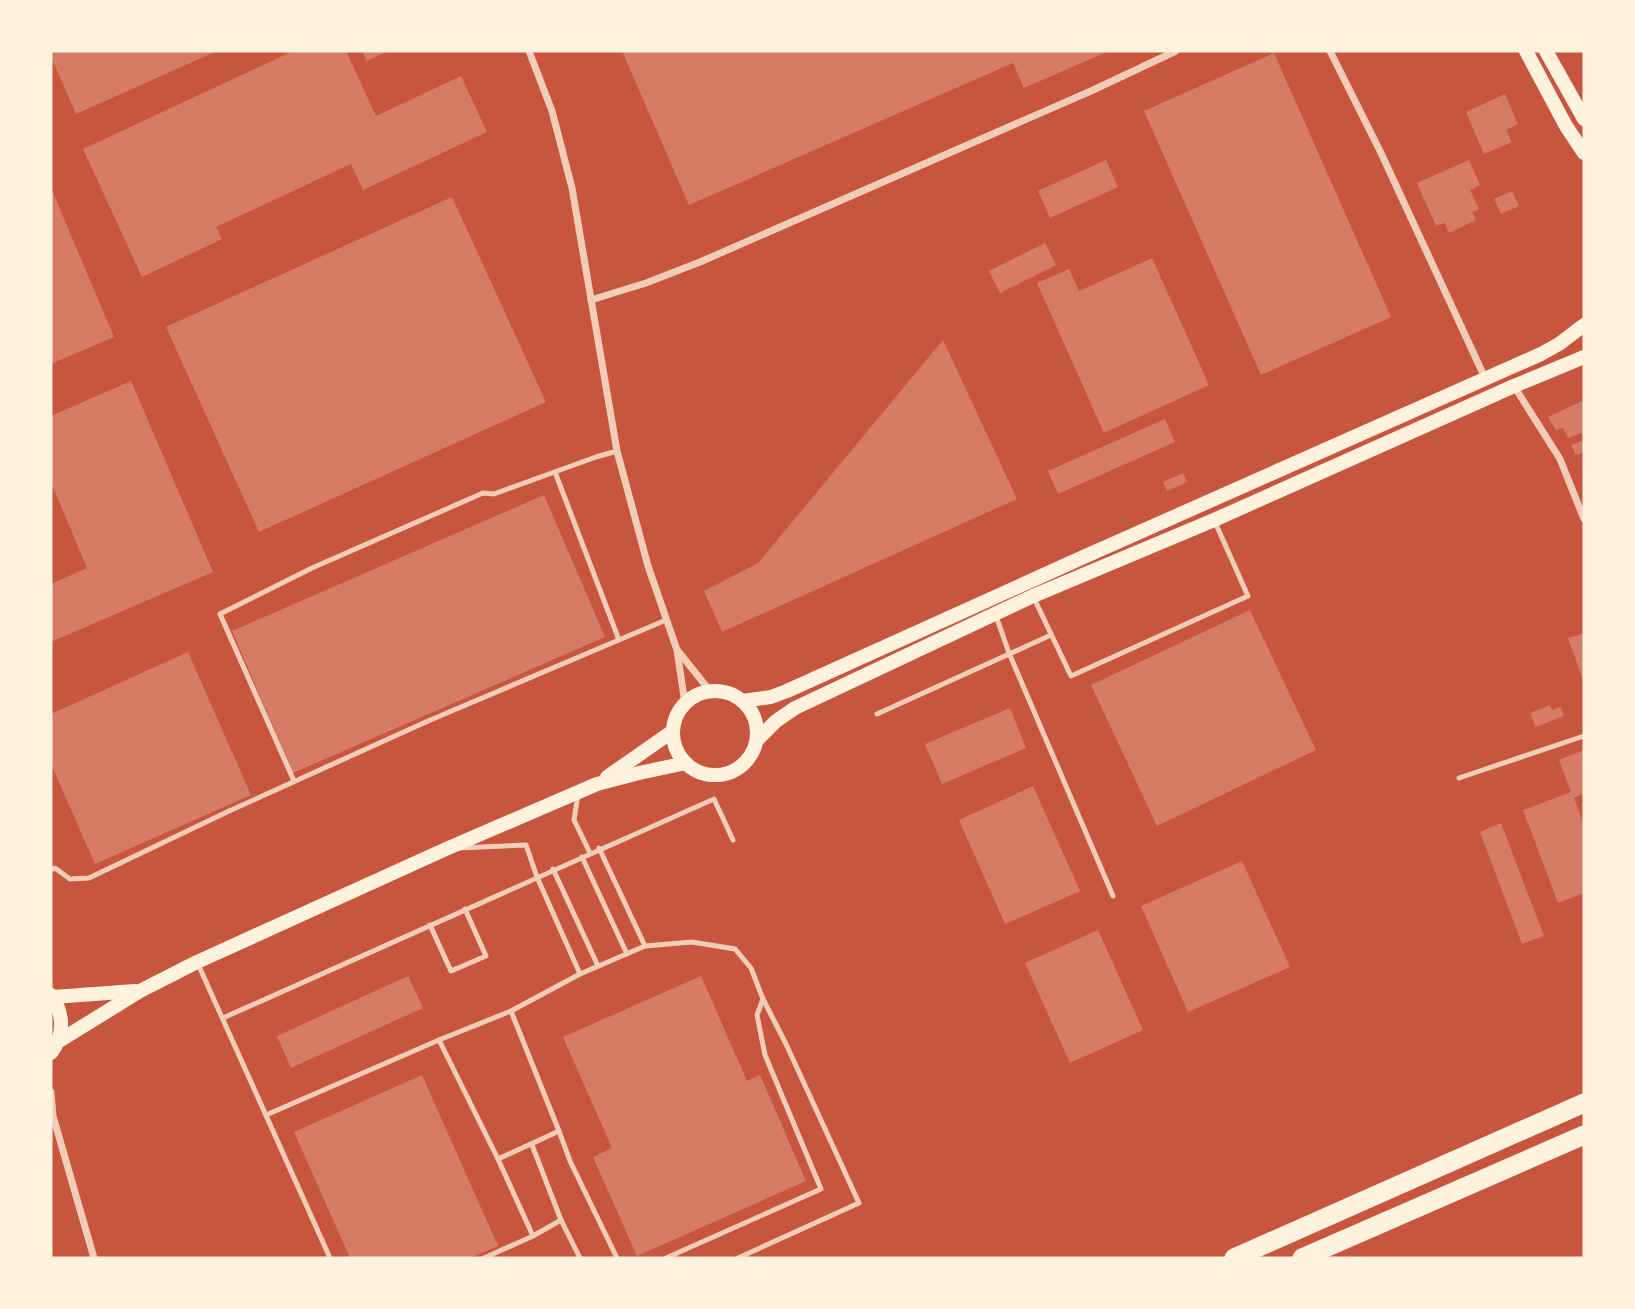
<svg xmlns="http://www.w3.org/2000/svg" width="1635" height="1309" font-family="'Fira Sans',sans-serif">
	<style>
		.building { fill: #d67c66 }
		.lines { fill: none; stroke-linecap: round; stroke-linejoin: round }
		.service { stroke: #f1ccb7; stroke-width: 5 }
		.minor { stroke: #f1ccb7; stroke-width: 7 }
		.secondary { stroke: #fff3e0; stroke-width: 14 }
		.motorway { stroke: #fff3e0; stroke-width: 19 }
	</style>
	<rect width="100%" height="100%" fill="#c8553d"/>
	<g class="building">
		<path d="M51,51H217L76,114L51,57Z"/>
		<path d="M293,51H346L376,116L461,76L487,132L363,190L351,164L216,227L222,239L142,277L83,149Z"/>
		<path d="M362,51H388L367,61Z"/>
		<path d="M622,51H1109L1024,88L1013,63L689,205Z"/>
		<path d="M1274,53L1391,317L1261,375L1144,111Z"/>
		<path d="M1505,94L1518,124L1506,130L1512,142L1484,154L1466,112Z"/>
		<path d="M1106,160L1118,187L1050,218L1038,191Z"/>
		<path d="M1469,160L1480,185L1470,190L1479,209L1472,212L1476,220L1449,233L1445,223L1436,226L1417,183Z"/>
		<path d="M51,188L114,337L51,364Z"/>
		<path d="M1512,191L1519,206L1501,214L1494,199Z"/>
		<path d="M452,197L546,402L259,532L166,327Z"/>
		<path d="M1045,243L1056,265L1000,293L989,271Z"/>
		<path d="M1152,258L1209,385L1104,433L1037,283L1069,269L1079,291Z"/>
		<path d="M943,340L1017,499L722,632L704,591L758,563Z"/>
		<path d="M131,381L213,572L51,642V584L87,568L53,487L51,488V416Z"/>
		<path d="M1584,400V432L1568,438L1563,428L1556,430L1548,417Z"/>
		<path d="M1165,419L1175,442L1058,494L1048,471Z"/>
		<path d="M1584,440V452L1576,455L1571,445Z"/>
		<path d="M1183,473L1187,482L1167,491L1163,482Z"/>
		<path d="M544,495L605,637L293,773L232,631Z"/>
		<path d="M1250,610L1316,750L1157,826L1091,685Z"/>
		<path d="M1584,633V683L1568,638Z"/>
		<path d="M188,652L251,795L95,864L51,764V714Z"/>
		<path d="M1550,705L1552,710L1561,707L1564,716L1536,727L1530,713Z"/>
		<path d="M1010,708L1026,748L942,784L925,744Z"/>
		<path d="M1584,750V793L1574,798L1584,825V893L1558,903L1523,810L1571,792L1559,760Z"/>
		<path d="M1033,786L1080,891L1005,924L959,820Z"/>
		<path d="M1501,823L1544,936L1522,944L1480,832Z"/>
		<path d="M1242,861L1290,967L1188,1012L1141,906Z"/>
		<path d="M1098,930L1143,1030L1070,1063L1025,963Z"/>
		<path d="M408,976L423,1008L291,1068L277,1036Z"/>
		<path d="M701,976L747,1081L760,1075L806,1181L637,1256L593,1157L612,1148L563,1037Z"/>
		<path d="M422,1075L498,1246L470,1258H350L294,1132Z"/>
	</g>
	<g class="lines">
		<g class="service">
			<path d="M555,472L619,640"/>
			<path d="M1033,596L1071,676L1248,596L1215,522"/>
			<path d="M996,616L1009,653L1113,896"/>
			<path d="M877,714L1051,635"/>
			<path d="M1459,778L1584,736"/>
			<path d="M294,781L220,614L312,568L483,493L494,494L596,457L617,451"/>
			<path d="M578,794L574,820L590,853"/>
			<path d="M459,848L526,845L537,877L580,974"/>
			<path d="M599,848L645,946"/>
			<path d="M582,857L627,954"/>
			<path d="M553,869L598,966"/>
			<path d="M51,870L55,868L70,879L89,878L227,812L428,721L666,620"/>
			<path d="M430,925L451,971L486,956L465,909"/>
			<path d="M198,964L330,1258"/>
			<path d="M511,1011L559,1131L570,1161L617,1258"/>
			<path d="M223,1018L714,799L733,840"/>
			<path d="M439,1040L498,1159L533,1236"/>
			<path d="M266,1115L439,1040L511,1011L580,974L645,946L692,942L735,949L751,968L763,999L757,1015L765,1055L821,1189L666,1258"/>
			<path d="M532,1145L561,1220L580,1258"/>
			<path d="M498,1159L559,1131"/>
			<path d="M484,1258L533,1236L561,1220"/>
			<path d="M738,1258L859,1203L786,1044L763,999"/>
		</g>
		<g class="minor">
			<path d="M529,51L552,111L572,188L617,451L648,566L677,650L685,704"/>
			<path d="M1330,51L1381,153L1485,378"/>
			<path d="M591,300L646,283L700,262L1091,91L1176,51"/>
			<path d="M1514,386L1560,459L1584,519"/>
			<path d="M678,651L710,691"/>
			<path d="M51,1092L53,1116L94,1258"/>
		</g>
		<g class="secondary">
			<path d="M1526,51L1566,126L1584,153"/>
			<path d="M1546,51L1584,119"/>
			<circle cx="715" cy="733" r="42"/>
			<path d="M742,701L771,697L787,691L1079,559L1541,354L1559,344L1584,325"/>
			<path d="M757,740L776,721L795,708L1033,596L1214,520L1514,386L1584,357"/>
			<path d="M607,777L673,731"/>
			<path d="M51,995C64,1013 65,1035 51,1053"/>
			<path d="M53,997L135,991"/>
			<path d="M59,1041L140,991L197,962L446,849L597,784L639,773L686,763"/>
		</g>
		<g class="motorway">
			<path d="M1234,1258L1584,1103"/>
			<path d="M1302,1258L1584,1135"/>
		</g>
	</g>
	<rect width="1635" height="1309" fill="none" stroke="#fff3e0" stroke-width="105"/>
</svg>
